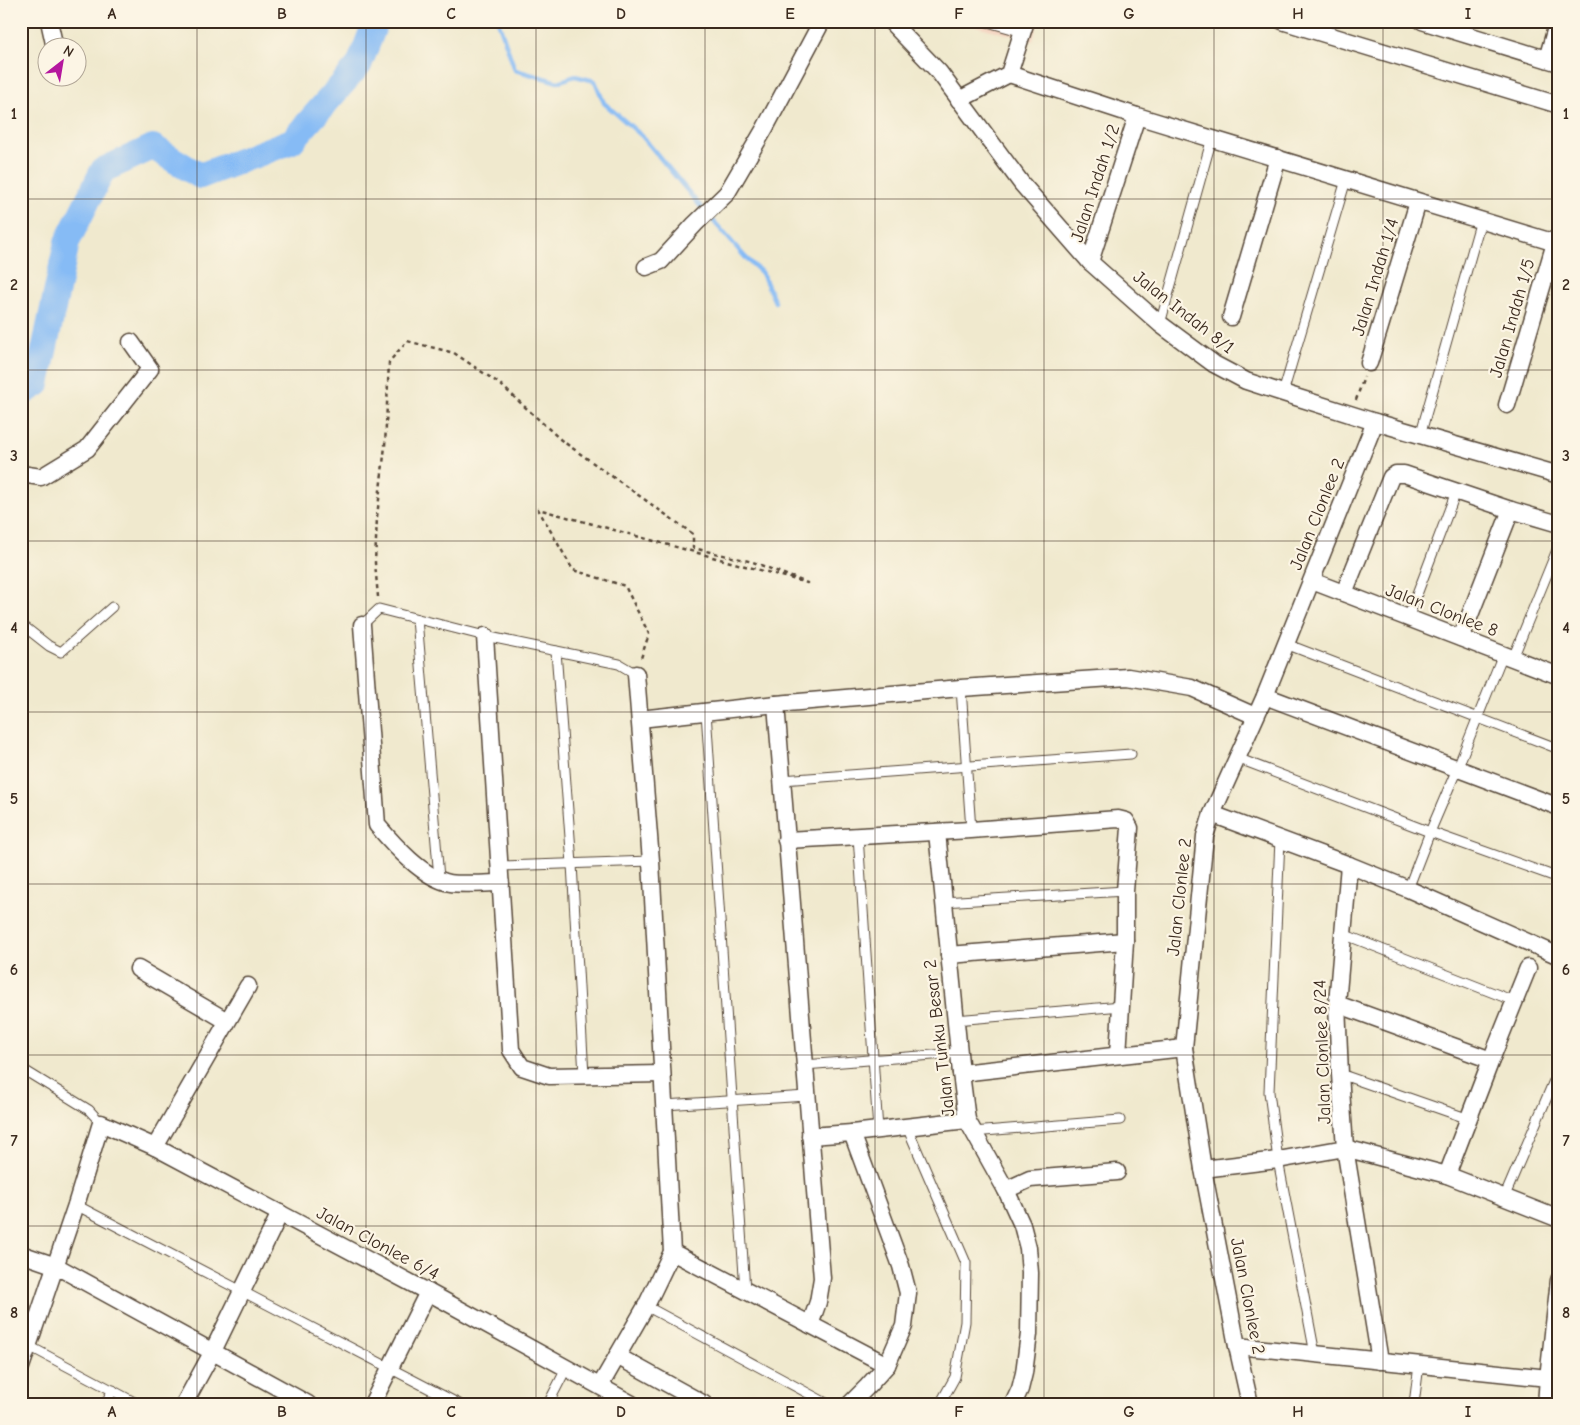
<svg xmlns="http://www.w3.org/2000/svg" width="1580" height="1425" font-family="'Comic Neue',sans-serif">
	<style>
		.built { fill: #f4d3c0 }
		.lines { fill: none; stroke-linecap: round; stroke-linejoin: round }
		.stream { stroke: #86bbf5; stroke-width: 4.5 }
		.river { stroke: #86bbf5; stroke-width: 26 }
		.service-casing { stroke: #564738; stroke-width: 11 }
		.minor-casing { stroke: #564738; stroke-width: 19 }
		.path { stroke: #564738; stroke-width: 2.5; stroke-dasharray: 4 4; stroke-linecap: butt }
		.service { stroke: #fff; stroke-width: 9 }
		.minor { stroke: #fff; stroke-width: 16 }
		.grid { fill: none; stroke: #3b2a1e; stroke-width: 1; stroke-opacity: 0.55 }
		.labels { text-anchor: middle; stroke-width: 4.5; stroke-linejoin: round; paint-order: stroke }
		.street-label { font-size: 18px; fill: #3b2a1e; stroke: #fcf5e5 }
		.neatline { fill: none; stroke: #3b2a1e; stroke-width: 2 }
		.grid-label { font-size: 16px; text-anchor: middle; font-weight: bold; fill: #3b2a1e }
	</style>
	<rect width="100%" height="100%" fill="#fcf5e5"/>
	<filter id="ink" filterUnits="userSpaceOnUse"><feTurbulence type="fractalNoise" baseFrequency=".02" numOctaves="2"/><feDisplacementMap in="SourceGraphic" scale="10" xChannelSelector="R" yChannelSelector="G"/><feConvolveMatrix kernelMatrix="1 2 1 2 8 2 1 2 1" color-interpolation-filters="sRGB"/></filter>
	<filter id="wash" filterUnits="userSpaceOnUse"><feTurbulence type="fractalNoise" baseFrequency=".0096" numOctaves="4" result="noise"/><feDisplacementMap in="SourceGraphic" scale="20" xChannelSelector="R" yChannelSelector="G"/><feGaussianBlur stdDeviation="1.12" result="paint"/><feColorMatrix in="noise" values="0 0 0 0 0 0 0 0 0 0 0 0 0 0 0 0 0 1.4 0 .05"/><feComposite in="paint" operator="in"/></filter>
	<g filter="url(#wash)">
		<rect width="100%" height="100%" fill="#f0e9ce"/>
		<path class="built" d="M957,21H1038L1033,41Z"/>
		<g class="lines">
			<path class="stream" d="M498,21L515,70L558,82L575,76L595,81L604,103L642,136L696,201L745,257L762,273L775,302"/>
			<path class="river" d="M21,394L37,384L67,242L103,170L153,147L200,176L292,141L359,65L376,21"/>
		</g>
	</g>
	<g filter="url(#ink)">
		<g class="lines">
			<g class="service-casing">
				<g id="service">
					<path d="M984,21L1023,32"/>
					<path d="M1160,324L1212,138"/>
					<path d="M1283,393L1346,180"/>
					<path d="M1420,436L1481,220"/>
					<path d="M1408,618L1456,492"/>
					<path d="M417,619L439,878"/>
					<path d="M21,624L49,646L61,652L112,607"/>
					<path d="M362,625L379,609L485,636L619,664L636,674"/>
					<path d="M1286,644L1559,749"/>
					<path d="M556,651L572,864L584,1075"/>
					<path d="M1513,658L1559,545"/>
					<path d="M961,688L971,830"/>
					<path d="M706,712L745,1290"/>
					<path d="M1237,758L1430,832L1559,878"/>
					<path d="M782,780L1131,754"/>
					<path d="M858,836L878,1130"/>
					<path d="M1280,839L1269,1092L1278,1160L1315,1354"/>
					<path d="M500,866L651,861"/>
					<path d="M1408,889L1430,832L1457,769L1503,654"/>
					<path d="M943,902L1125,891"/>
					<path d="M1343,934L1514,1001"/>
					<path d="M955,1020L1122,1006"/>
					<path d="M804,1065L959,1053"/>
					<path d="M24,1070L89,1110L101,1123"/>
					<path d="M1340,1074L1469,1119"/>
					<path d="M664,1105L807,1096"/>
					<path d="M907,1127L966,1263L965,1322L955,1377L940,1404"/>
					<path d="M973,1132L1120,1120"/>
					<path d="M1504,1198L1559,1069"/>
					<path d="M76,1205L459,1404"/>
					<path d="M646,1306L828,1404"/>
					<path d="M29,1346L138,1404"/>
					<path d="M105,1404L113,1390"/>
					<path d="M548,1404L567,1367"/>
					<path d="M1414,1404L1419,1365"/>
				</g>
			</g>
			<g class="minor-casing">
				<g id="minor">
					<path d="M49,21L55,48"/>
					<path d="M890,21L939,72L1022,184L1090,262L1160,324L1214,364L1246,381L1283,393L1375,422L1559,475"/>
					<path d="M1282,21L1559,105"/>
					<path d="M1422,21L1559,63"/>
					<path d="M1547,59L1558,21"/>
					<path d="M1009,74L1137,116L1559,244"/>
					<path d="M959,100L1009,74L1026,21"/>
					<path d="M1090,262L1137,116"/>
					<path d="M646,267L661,261L695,224L727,193L765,128L822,21"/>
					<path d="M1231,317L1278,158"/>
					<path d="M1369,363L1418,202"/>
					<path d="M1507,405L1555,243"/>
					<path d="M21,474L41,477L87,449L150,369L131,342"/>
					<path d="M1312,581L1559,676"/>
					<path d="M1344,593L1391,477L1396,474H1404L1511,510L1559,524"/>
					<path d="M362,625L377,825C394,845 423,878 450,883C462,885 487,883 501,883"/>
					<path d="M485,636L511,1050L522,1067L549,1076L662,1074"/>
					<path d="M1461,638L1511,510"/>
					<path d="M1265,696L1559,807"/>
					<path d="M776,704L822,1278L818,1302L810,1325"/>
					<path d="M640,719L776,704L961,688L1128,677L1192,688L1255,716"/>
					<path d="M1212,814L1349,865L1408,889L1559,956"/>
					<path d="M937,832L961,1073L967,1120L1006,1190L1022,1225L1028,1248L1030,1273L1029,1334L1024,1373L1020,1389L1013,1404"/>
					<path d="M786,840L971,830L1118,819L1126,821L1130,828L1125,891V941L1118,1055"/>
					<path d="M949,955L1125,941"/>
					<path d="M138,969L227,1021"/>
					<path d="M1337,1004L1491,1060L1447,1175"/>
					<path d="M1491,1060L1528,968"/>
					<path d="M961,1073L1184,1048"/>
					<path d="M852,1133L967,1120"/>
					<path d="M810,1136L852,1133L901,1266L908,1293L904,1326L887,1365"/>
					<path d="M155,1147L248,986"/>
					<path d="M1203,1169L1278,1160L1345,1148L1340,1074L1337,1004L1349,865"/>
					<path d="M1006,1190L1030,1179L1117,1172"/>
					<path d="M672,1252L887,1365L867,1387L850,1404"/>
					<path d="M21,1254L56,1266L308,1404"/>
					<path d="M1237,1346L1548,1378L1546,1404"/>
					<path d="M617,1356L704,1404"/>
					<path d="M1380,1361L1345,1148L1447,1175L1559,1219"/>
					<path d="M21,1367L76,1205L101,1123L155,1147L428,1292L632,1404"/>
					<path d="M1548,1378L1559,1280"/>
					<path d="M600,1386L646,1306L672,1252L651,861L636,674"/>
					<path d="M184,1404L213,1351L280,1213"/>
					<path d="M372,1404L428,1292"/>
					<path d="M1250,1404L1237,1346L1203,1169L1184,1048L1205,836L1212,814L1265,696L1375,422"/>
				</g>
			</g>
			<g class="path">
				<path d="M1356,400L1364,377"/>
				<path d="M378,597L375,563L377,517L385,446L389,362L407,341L454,353L500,384L561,440L693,534V548L753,562L807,583L538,509L573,570L625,586L649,634L640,661"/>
			</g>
			<use href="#service" class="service"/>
			<use href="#minor" class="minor"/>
		</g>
	</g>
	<path class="grid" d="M197,21V1404M366,21V1404M536,21V1404M705,21V1404M875,21V1404M1044,21V1404M1214,21V1404M1383,21V1404M21,199H1559M21,370H1559M21,541H1559M21,712H1559M21,884H1559M21,1055H1559M21,1226H1559"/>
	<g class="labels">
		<g class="street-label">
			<text transform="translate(1095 183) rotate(-72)" y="6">Jalan Indah 1/2</text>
			<text transform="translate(1375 277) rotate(-73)" y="6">Jalan Indah 1/4</text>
			<text transform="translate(1184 312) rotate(38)" y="6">Jalan Indah 8/1</text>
			<text transform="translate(1512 318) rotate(-74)" y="6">Jalan Indah 1/5</text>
			<text transform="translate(1317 514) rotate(-68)" y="6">Jalan Clonlee 2</text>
			<text transform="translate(1442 610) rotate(21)" y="6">Jalan Clonlee 8</text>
			<text transform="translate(1179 897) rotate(-84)" y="6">Jalan Clonlee 2</text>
			<text transform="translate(939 1038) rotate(-97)" y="6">Jalan Tunku Besar 2</text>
			<text transform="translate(1322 1052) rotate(-92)" y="6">Jalan Clonlee 8/24</text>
			<text transform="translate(378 1243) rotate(28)" y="6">Jalan Clonlee 6/4</text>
			<text transform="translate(1248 1296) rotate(79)" y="6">Jalan Clonlee 2</text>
		</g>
	</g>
	<rect width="1580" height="1425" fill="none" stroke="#fcf5e5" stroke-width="55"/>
	<g transform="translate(62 62) rotate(31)"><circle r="24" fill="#fcf5e5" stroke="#afa495"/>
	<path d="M0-4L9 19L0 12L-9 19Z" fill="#b5179e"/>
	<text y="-8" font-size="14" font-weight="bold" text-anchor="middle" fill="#3b2a1e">N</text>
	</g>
	<rect x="28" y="28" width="1524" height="1370" class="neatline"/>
	<g class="grid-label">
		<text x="112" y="19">A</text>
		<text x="282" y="19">B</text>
		<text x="451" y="19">C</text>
		<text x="621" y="19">D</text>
		<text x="790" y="19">E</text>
		<text x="959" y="19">F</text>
		<text x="1129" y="19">G</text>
		<text x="1298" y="19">H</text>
		<text x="1468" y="19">I</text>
		<text x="14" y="119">1</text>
		<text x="1566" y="119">1</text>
		<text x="14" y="290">2</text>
		<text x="1566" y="290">2</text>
		<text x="14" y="461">3</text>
		<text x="1566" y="461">3</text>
		<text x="14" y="633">4</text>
		<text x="1566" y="633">4</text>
		<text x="14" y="804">5</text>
		<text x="1566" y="804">5</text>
		<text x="14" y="975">6</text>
		<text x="1566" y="975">6</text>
		<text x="14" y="1146">7</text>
		<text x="1566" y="1146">7</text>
		<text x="14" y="1318">8</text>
		<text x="1566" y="1318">8</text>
		<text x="112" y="1417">A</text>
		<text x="282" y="1417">B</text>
		<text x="451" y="1417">C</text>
		<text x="621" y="1417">D</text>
		<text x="790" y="1417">E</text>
		<text x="959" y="1417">F</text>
		<text x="1129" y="1417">G</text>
		<text x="1298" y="1417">H</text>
		<text x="1468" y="1417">I</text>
	</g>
</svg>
